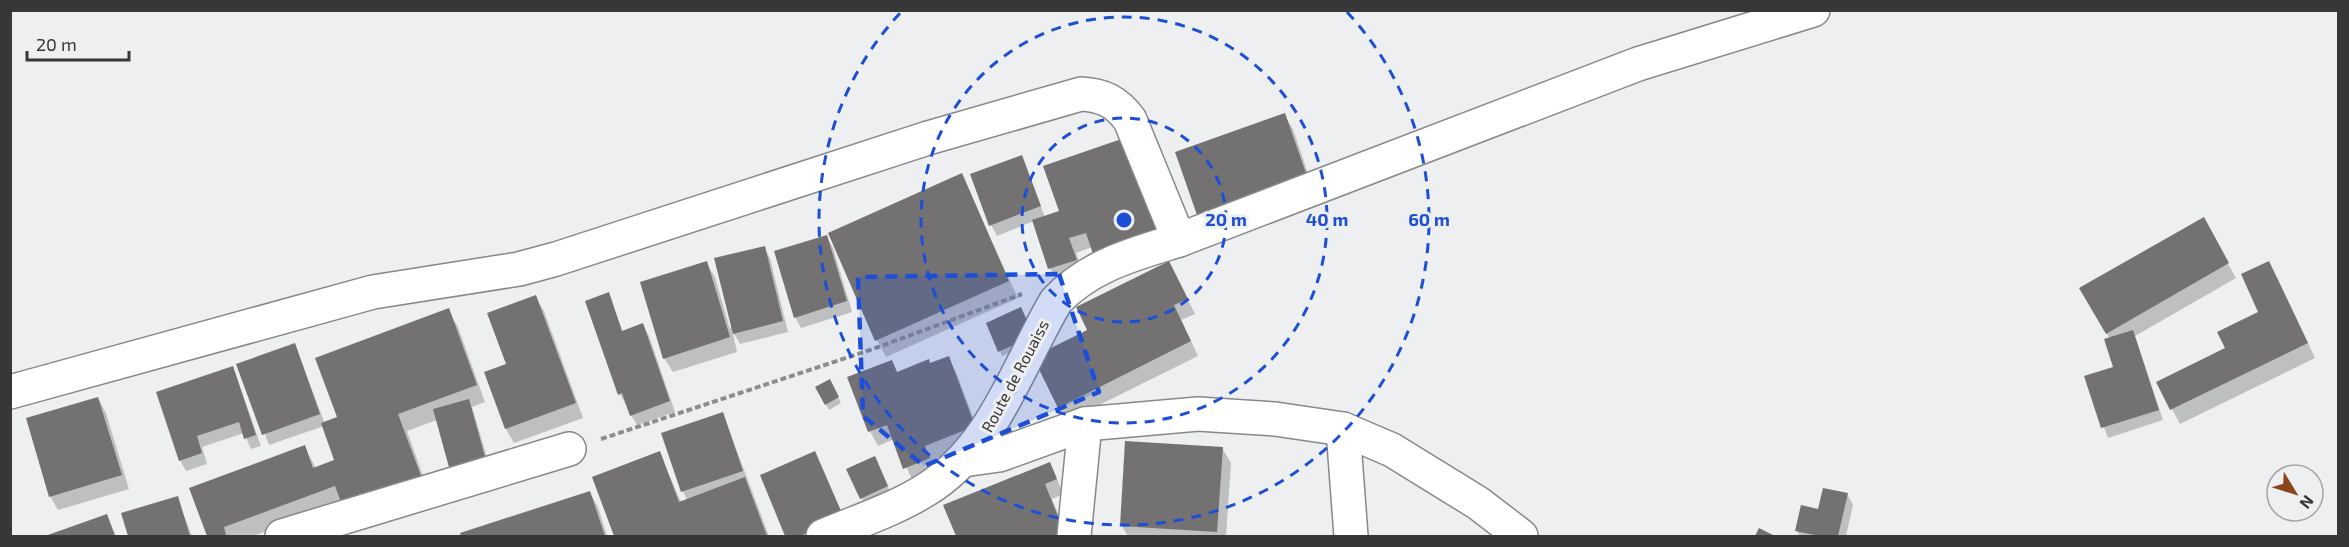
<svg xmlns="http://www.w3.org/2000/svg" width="2349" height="547" font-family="'Exo 2',sans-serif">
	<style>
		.shadow { fill: #0003 }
		.building { fill: #737171 }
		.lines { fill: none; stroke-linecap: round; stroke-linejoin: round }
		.minor-casing { stroke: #878889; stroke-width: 36 }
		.tertiary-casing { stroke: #878889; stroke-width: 36 }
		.path { stroke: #8c8d8e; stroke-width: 4; stroke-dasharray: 6 3; stroke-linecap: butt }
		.minor { stroke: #fff; stroke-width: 33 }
		.tertiary { stroke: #fff; stroke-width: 33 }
		.marked { fill: #1d4ed8; fill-opacity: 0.2; stroke: #1d4ed8; stroke-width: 4.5; stroke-dasharray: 12 8; stroke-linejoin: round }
		.ring { fill: none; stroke: #1d4ed8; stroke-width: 3; stroke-dasharray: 10 8 }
		.labels { text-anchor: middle; stroke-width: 6; stroke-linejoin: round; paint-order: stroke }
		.street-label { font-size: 16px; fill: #373738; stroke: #eeeff0 }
		.centre { fill: #1d4ed8; stroke: #eeeff0; stroke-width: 3 }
		.ring-label { font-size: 18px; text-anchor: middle; font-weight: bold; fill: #1d4ed8; stroke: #eeeff0; stroke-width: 6; stroke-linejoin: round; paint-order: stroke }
	</style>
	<rect width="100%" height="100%" fill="#eeeff0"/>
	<g class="shadow">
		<path d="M1284,115L1293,129L1314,191L1207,229L1199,214Z"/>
		<path d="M1132,136L1092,247L1076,253L1084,274L1058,283L1050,268L1034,221L997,236L991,225L1021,157L1045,217L1061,212Z"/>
		<path d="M961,175L1018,298L886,357L877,340Z"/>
		<path d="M2203,219L2236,278L2135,336L2163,420L2108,438L2085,377L2114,368L2110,339L2081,289Z"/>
		<path d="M827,237L833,248L852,312L801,328L795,317Z"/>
		<path d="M764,248L770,258L788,332L740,344L732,330L737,352L673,372L664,358L706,263L715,277L730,329Z"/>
		<path d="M2277,277L2315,358L2180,424L2158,383L2227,349L2260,313Z"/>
		<path d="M1177,278L1195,314L1181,320L1198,356L1067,421L1059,407L1089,331Z"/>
		<path d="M608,294L623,332L643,325L649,336L675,412L637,425L631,415L620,394Z"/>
		<path d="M535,297L544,311L583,418L514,443L506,429L486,373L508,365Z"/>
		<path d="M448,310L458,327L485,402L472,407L491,471L437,420L407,431L431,498L343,503L253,536H208L191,489L304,447L316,468L336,460L324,426L269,445L238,365L295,345L325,424L339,418Z"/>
		<path d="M988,324L1036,342L1002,356Z"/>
		<path d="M948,358L956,372L982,441L932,460L937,473L913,482L894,439L878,446L870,431L891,362L898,373Z"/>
		<path d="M233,367L261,446L251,449L244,433L202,447L207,464L186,471L180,460Z"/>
		<path d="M830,381L841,403L829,410L817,387Z"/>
		<path d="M98,398L106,413L129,489L58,510L50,496Z"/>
		<path d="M723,414L769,536H615L593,477L659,452L681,502L687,500L683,491Z"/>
		<path d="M1222,448L1231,463L1226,536H1128L1121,525Z"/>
		<path d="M815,453L849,529L831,536H787L762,476Z"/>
		<path d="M877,463L890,491L865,503L862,498Z"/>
		<path d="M1050,464L1064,494L1052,499L1067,536H958L945,506Z"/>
		<path d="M590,493L598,507L607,536H463L462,534Z"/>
		<path d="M1847,494L1853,505L1846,536H1800L1797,531L1819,511Z"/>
		<path d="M177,498L192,536H130L123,514Z"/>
		<path d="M107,516L116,536H49Z"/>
	</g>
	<g class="building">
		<path d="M1285,113L1307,176L1197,215L1175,152Z"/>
		<path d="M1133,135L1166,232L1094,257L1086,233L1069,238L1077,260L1048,269L1032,220L1059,211L1043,166Z"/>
		<path d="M1022,155L1041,206L989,226L970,174Z"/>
		<path d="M962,173L1009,281L875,341L828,233Z"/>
		<path d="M2204,217L2229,263L2106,334L2079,288Z"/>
		<path d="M827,235L847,301L794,318L774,251Z"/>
		<path d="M765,246L783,321L733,334L714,258Z"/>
		<path d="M707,261L730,337L663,359L640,282Z"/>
		<path d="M1169,261L1188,299L1174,305L1191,341L1058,408L1033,357L1087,330L1076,307Z"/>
		<path d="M2269,261L2308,343L2170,410L2156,382L2225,348L2217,332L2258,312L2241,274Z"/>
		<path d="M609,292L622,331L643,323L670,401L630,416L622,393L618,395L585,301Z"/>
		<path d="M536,295L576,403L505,429L484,372L506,364L487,313Z"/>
		<path d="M1021,307L1034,336L998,352L986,323Z"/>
		<path d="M449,308L477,385L398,414L423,481L344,510L335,486L224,527L226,535L207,536L189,488L305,445L313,468L334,460L321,423L337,417L315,358Z"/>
		<path d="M2133,330L2159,410L2101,428L2084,376L2113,367L2104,339Z"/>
		<path d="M295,343L320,414L262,435L236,364Z"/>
		<path d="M949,356L975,426L925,446L930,458L903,469L887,425L868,432L847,377L892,360L897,372L929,359L930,363Z"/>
		<path d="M233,366L256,435L244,439L239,422L197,436L202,453L179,461L156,392Z"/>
		<path d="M830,379L839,397L825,405L815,387Z"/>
		<path d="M98,397L122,475L49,497L26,418Z"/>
		<path d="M469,399L486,460L450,471L433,409Z"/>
		<path d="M723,412L743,471L681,492L661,433Z"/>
		<path d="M1125,441L1223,447L1217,532L1120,526Z"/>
		<path d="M660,451L679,502L745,477L767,536H614L592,477Z"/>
		<path d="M815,451L844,518L800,536H785L760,475Z"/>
		<path d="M875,456L888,486L860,499L846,469Z"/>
		<path d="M1050,462L1057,479L1045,484L1066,536H956L943,505Z"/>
		<path d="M1823,488L1848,493L1838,536H1820L1795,531L1801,505L1818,509Z"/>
		<path d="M590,491L605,536H461L460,533Z"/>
		<path d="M178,496L190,536H128L121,513Z"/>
		<path d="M107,514L115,536H45Z"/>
		<path d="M1759,528L1775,536H1755Z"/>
	</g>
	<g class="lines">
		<g class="minor-casing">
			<g id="minor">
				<path d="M10,392L373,292L519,269L556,259L928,138L1081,94C1103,95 1117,102 1130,120L1179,240"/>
				<path d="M1343,429L1351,536"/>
				<path d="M963,460L999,455L1085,424L1198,414L1275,419L1343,429L1392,450L1478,503L1521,536"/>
				<path d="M282,536L569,449"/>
				<path d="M1074,536L1085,424"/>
			</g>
		</g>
		<g class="tertiary-casing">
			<path id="tertiary" d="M823,536C856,522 893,510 924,491C993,450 1017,367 1056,301C1090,265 1134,254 1179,240L1638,64L1813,10"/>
		</g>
		<path class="path" d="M601,439L873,349L1022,294"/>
		<use href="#minor" class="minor"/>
		<use href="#tertiary" class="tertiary"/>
	</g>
	<path class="marked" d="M1059,274L1099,392L924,466L863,416L858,277Z"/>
	<g class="ring">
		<circle cx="1124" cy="220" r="102"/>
		<circle cx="1124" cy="220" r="203"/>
		<path d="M1347 12A305 305 0 1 1 901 12"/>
	</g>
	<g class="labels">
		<g class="street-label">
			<text transform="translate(1015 376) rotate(-62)" y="6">Route de Rouaiss</text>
		</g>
	</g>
	<circle cx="1124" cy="220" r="9" class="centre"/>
	<g class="ring-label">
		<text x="1226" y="226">20 m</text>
		<text x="1327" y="226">40 m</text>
		<text x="1429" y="226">60 m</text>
	</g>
	<rect width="2349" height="547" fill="none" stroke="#373738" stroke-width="24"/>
	<g transform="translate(2295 493) rotate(128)"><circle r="28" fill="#eeeff0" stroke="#a5a5a6" stroke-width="1.5"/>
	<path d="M0-4.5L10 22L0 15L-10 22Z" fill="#8a451b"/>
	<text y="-9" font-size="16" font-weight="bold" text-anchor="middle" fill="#373738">N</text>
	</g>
	<path d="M27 51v9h102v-9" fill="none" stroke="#373738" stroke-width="3"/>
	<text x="36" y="51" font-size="18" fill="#373738" stroke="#eeeff0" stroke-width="4.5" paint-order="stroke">20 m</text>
</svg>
